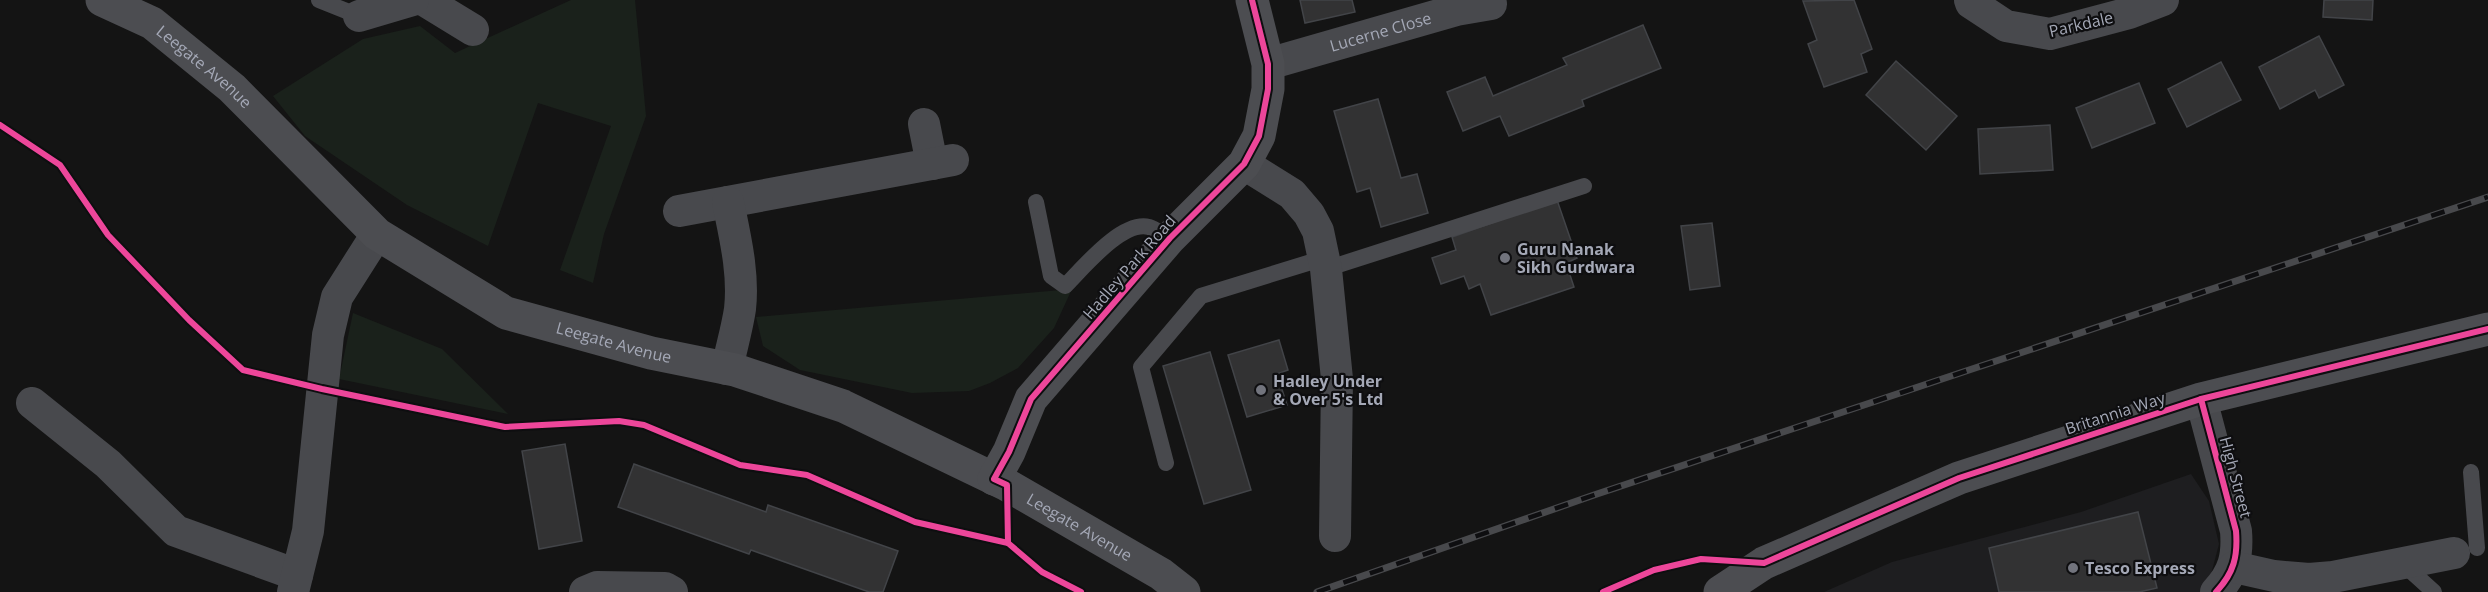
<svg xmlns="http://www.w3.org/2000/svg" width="2488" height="592" font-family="'Open Sans',sans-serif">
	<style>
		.built { fill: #1e1e20 }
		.green { fill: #1a211b }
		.building { fill: #323233; stroke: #424448; stroke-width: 1.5 }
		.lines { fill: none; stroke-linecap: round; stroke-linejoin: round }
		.lane { stroke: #48494d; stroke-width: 16 }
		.street { stroke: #48494d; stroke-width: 32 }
		.secondary { stroke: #4c4d51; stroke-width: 33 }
		.rail-casing { stroke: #48494c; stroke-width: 7 }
		.rail { stroke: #0e0e10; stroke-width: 4.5; stroke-dasharray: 14; stroke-linecap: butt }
		.cycleway-casing { stroke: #0e0e10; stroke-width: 10 }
		.cycleway { stroke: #ed469a; stroke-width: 6 }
		.poi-dot { fill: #72747d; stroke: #0e0e10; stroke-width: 2 }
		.labels { text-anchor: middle; stroke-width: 4.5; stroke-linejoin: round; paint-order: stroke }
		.street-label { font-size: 16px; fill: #a4a8b6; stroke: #0e0e10 }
		.poi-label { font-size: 16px; font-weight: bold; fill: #a4a8b6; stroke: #0e0e10; text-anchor: start }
	</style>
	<rect width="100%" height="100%" fill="#141414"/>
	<path class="built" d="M2191,474L2209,501L2219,544L2209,582L2201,592H1824L1892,562L2081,512Z"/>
	<g class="green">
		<path d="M571,0H635L646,116L604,234L593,283L560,270L611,126L538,103L488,246L407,205L305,136L273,96L363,39L420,26L455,53Z"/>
		<path d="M1072,289L1054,328L1018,368L990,383L969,391L912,393L800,370L763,346L756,317Z"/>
		<path d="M353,313L442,349L508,414L339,379Z"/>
	</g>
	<g class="building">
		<path d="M1300,0H1352L1355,12L1305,23Z"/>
		<path d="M1854,0L1872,49L1861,54L1867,72L1824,87L1808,44L1817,40L1803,1Z"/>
		<path d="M2324,0H2373L2372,20L2323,17Z"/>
		<path d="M1643,25L1661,68L1582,100L1584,106L1509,136L1500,116L1463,131L1447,92L1485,77L1493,96L1567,65L1563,58Z"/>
		<path d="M2319,36L2344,85L2319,98L2315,90L2280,109L2259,67Z"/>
		<path d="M1896,61L1957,116L1926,150L1866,95Z"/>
		<path d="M2221,62L2241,100L2187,127L2168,89Z"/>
		<path d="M2139,83L2155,123L2092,148L2076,108Z"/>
		<path d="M1378,99L1401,178L1417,174L1428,213L1381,227L1370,188L1357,192L1334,111Z"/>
		<path d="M2050,125L2053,170L1980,174L1978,129Z"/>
		<path d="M1557,200L1577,258L1566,263L1574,287L1491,315L1480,284L1469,289L1464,276L1441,284L1432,258L1456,250L1452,237Z"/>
		<path d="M1712,223L1720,286L1690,290L1681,226Z"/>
		<path d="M1279,340L1288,370L1277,374L1287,405L1247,417L1228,355Z"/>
		<path d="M1210,352L1251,490L1204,504L1163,366Z"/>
		<path d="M565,444L582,541L539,549L522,451Z"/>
		<path d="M634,464L766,512L768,505L898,551L883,592H869L751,550L749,554L618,507Z"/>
		<path d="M2138,512L2157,588L2139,592H1999L1989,548Z"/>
	</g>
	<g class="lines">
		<g class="lane">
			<path d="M319,0L359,16"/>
			<path d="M1036,202L1051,276L1065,286C1083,268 1122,220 1149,227C1156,229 1163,235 1170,238"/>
			<path d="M1326,269L1584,186"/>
			<path d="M1166,463L1141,367L1201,296L1324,258"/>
			<path d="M2471,472L2477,548"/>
			<path d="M2402,563L2434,592"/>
		</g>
		<g class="street">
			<path d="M424,0L473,30"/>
			<path d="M1970,0L1971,3L2006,26L2050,34L2129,13L2163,0"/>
			<path d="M359,16L413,0"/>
			<path id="s1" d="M1268,64L1456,10L1491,4L1490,0"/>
			<path d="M924,124L932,164"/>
			<path d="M1244,164L1292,194L1309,214L1318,231L1326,269L1337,379L1335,536"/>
			<path d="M679,211L953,160"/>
			<path d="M727,369C731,349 737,329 740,309C744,273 735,237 728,202"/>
			<path d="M2201,399L2236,531C2238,556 2234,573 2216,592"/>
			<path d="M32,403L108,464L176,531L297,575"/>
			<path d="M2234,567L2274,576L2309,579L2333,577L2454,553"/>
			<path d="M293,592L308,531L328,335L337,297L377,234"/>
			<path d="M585,592L597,587L665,588L672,592"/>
		</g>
		<g class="secondary">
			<path id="s2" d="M102,0L152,23L232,88L377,234L506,313L651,353L735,370L843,406L1007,485L1161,574L1184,592"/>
			<path d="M994,479L1009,452L1031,399L1170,238L1244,164L1259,136L1268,89V64L1252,0"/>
			<path d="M1720,592L1764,563L1959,478L2201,399L2488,329"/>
		</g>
		<g class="rail-casing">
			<path id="rail" d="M1317,592L1594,495L2488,197"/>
		</g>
		<use href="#rail" class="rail"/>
		<g class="cycleway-casing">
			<g id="cycleway">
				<path d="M0,125L60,165L108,235L189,320L243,370L322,389L505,427L619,421L644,425L740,465L807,475L915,522L1008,543"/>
				<path d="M2201,399L2236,531C2238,556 2234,573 2216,592"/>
				<path d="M1081,592L1042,572L1008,543L1007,485L994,479L1009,452L1031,399L1170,238L1244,164L1259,136L1268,89V64L1252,0"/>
				<path d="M1603,592L1654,570L1701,559L1764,563L1959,478L2201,399L2488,329"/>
			</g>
		</g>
		<use href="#cycleway" class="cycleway"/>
	</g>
	<g class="poi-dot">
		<circle cx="1505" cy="258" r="6"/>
		<circle cx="1261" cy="390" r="6"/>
		<circle cx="2073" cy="568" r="6"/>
	</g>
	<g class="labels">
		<g class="street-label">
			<text transform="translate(2081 24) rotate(-13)" y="6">Parkdale</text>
			<text dy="6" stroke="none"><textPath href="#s1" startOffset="117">Lucerne Close</textPath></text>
			<text dy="6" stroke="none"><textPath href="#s2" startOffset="123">Leegate Avenue</textPath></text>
			<text transform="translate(1129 267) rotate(-49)" y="6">Hadley Park Road</text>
			<text dy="6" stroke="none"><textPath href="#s2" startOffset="627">Leegate Avenue</textPath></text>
			<text transform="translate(2115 413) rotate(-18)" y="6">Britannia Way</text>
			<text transform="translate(2236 477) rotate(75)" y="6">High Street</text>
			<text dy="6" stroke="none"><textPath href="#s2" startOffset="1131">Leegate Avenue</textPath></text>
		</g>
		<g class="poi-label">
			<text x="1517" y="255">Guru Nanak<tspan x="1517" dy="18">Sikh Gurdwara</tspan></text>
			<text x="1273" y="387">Hadley Under<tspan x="1273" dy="18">&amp; Over 5's Ltd</tspan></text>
			<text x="2085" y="574">Tesco Express</text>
		</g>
	</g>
</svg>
